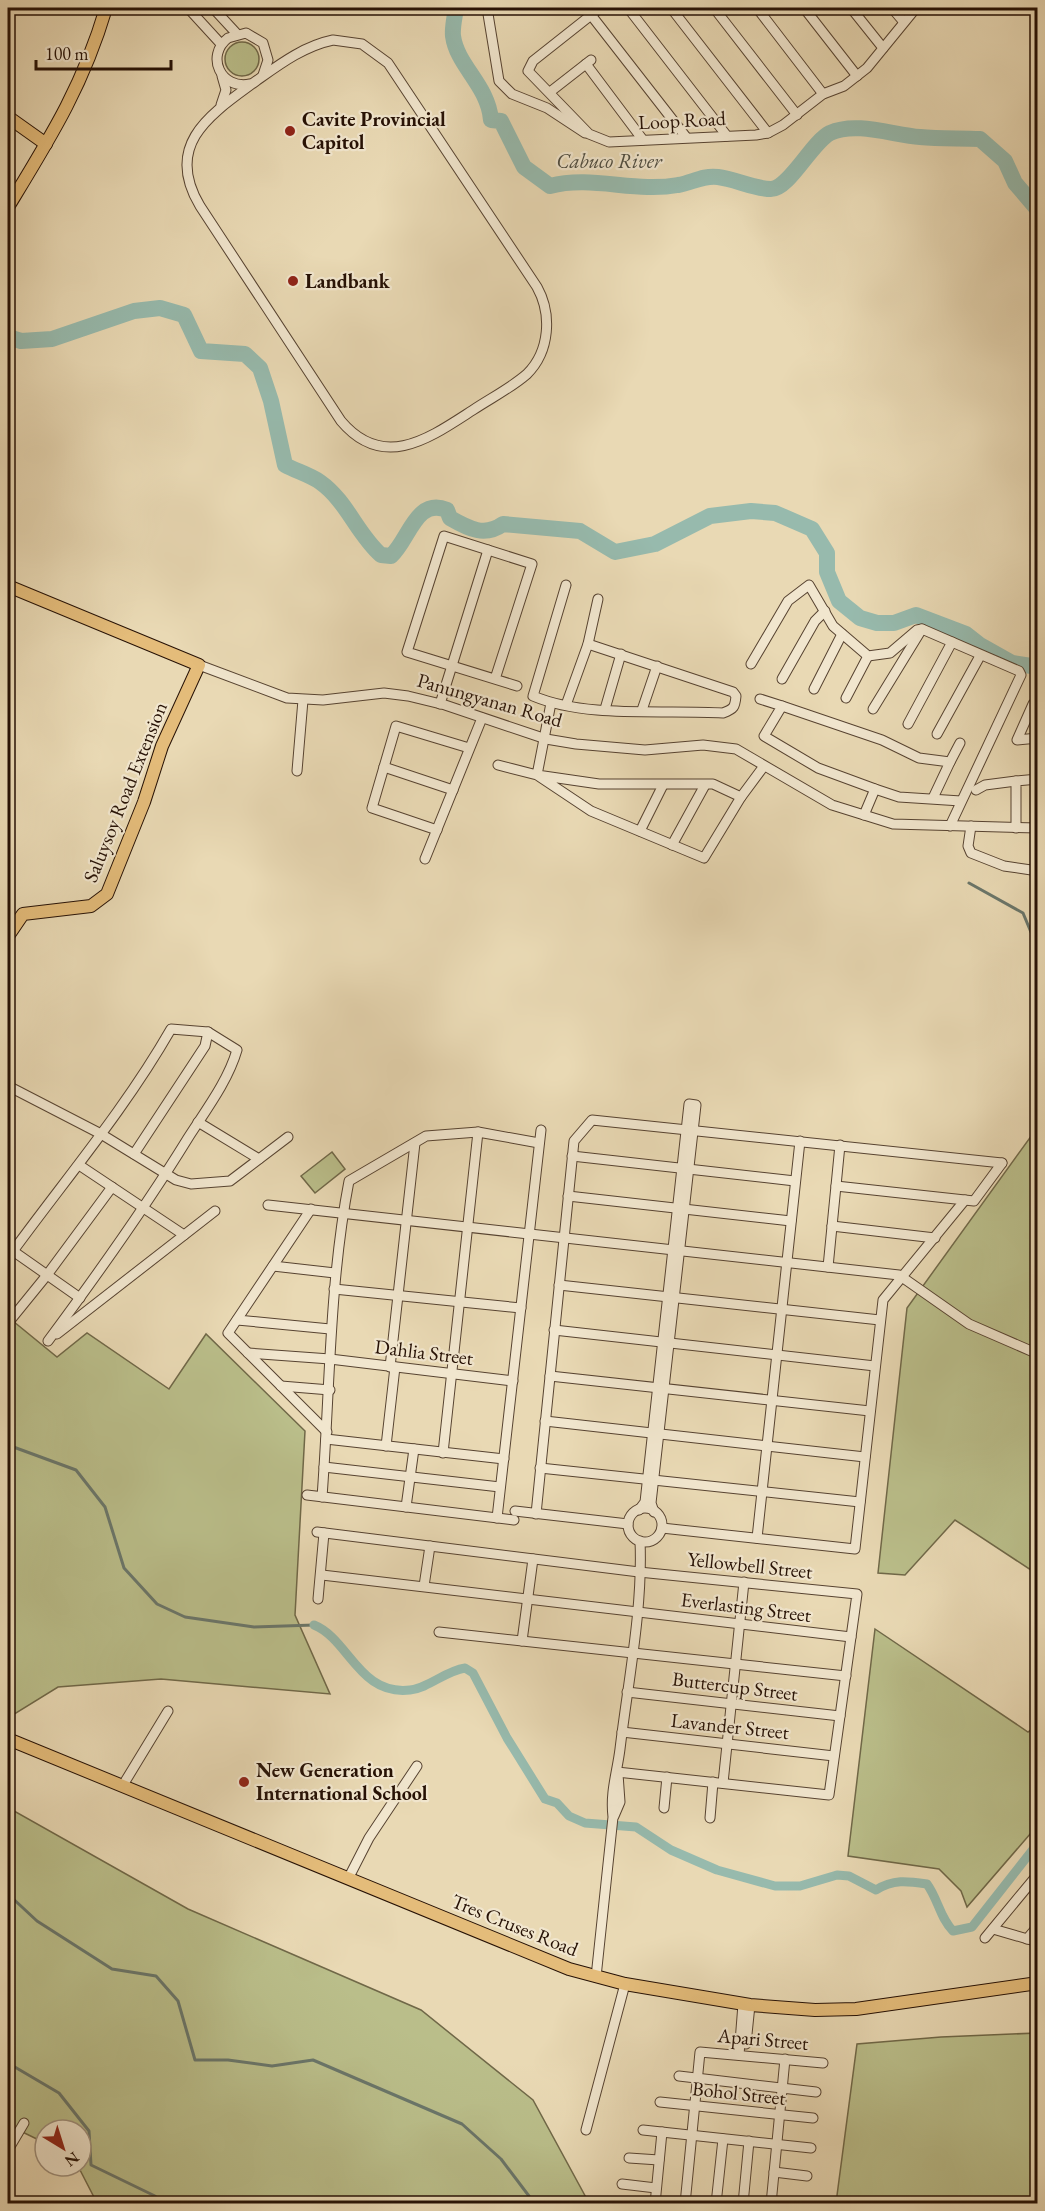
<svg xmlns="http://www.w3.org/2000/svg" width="1045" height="2211" font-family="'EB Garamond',serif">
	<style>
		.green { fill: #babe8a; stroke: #706848; stroke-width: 1.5 }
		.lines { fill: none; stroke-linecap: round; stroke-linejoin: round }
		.stream { stroke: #6a766a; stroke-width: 3 }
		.canal { stroke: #97baad; stroke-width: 9 }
		.river { stroke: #97baad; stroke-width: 16 }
		.minor-casing { stroke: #574331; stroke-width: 11 }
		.major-casing { stroke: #261105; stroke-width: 14 }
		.minor { stroke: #f1e6ce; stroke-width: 9 }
		.major { stroke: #e4bc7a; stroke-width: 12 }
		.poi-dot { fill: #8f2418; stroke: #f1e6ce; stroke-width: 2 }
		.labels { text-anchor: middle; stroke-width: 4.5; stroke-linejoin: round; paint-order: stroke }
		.poi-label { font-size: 20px; font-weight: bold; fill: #261105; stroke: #f1e6ce; text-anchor: start }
		.street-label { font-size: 20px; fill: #261105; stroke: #f1e6ce }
		.water-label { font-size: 21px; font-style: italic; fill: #4e4c40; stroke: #f1e6ce }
	</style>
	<rect width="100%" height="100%" fill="#e9d9b4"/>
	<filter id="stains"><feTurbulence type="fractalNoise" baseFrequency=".00333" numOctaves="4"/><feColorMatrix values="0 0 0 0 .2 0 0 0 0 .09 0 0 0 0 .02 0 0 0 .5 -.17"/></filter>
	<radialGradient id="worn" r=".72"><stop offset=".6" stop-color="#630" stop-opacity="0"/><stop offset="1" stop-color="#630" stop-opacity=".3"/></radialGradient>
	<g class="green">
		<circle cx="242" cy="59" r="17"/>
		<path d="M1037,1128V1574L955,1520L905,1575L878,1573L907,1308Z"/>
		<path d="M332,1152L345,1169L315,1193L301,1176Z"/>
		<path d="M8,1317L57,1357L87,1333L169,1389L206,1334L305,1431L295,1615L330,1694L161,1679L58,1687L8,1718Z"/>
		<path d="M875,1629L1028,1732L1037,1725V1826L967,1907L961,1891L939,1869L848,1856Z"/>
		<path d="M8,1791L14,1811L188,1909L421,2010L533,2100L589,2203H97L78,2166H81V2130H45V2143L8,2125Z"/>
		<path d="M1037,2033V2203H836L857,2044L941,2037Z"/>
	</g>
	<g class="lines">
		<g class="stream">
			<path d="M969,883L1023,913L1038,949"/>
			<path d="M8,1445L76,1470L105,1507L124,1568L157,1604L185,1617L254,1627L314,1625"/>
			<path d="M8,1619L11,1650L8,1655"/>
			<path d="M8,1894L37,1921L112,1969L156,1976L178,2001L195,2060H228L272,2066L313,2060L462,2124L501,2159L535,2204"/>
			<path d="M8,2063L59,2093L89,2131L91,2165L155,2196L161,2204"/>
		</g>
		<path class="canal" d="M314,1625C349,1639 359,1696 410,1690C429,1688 445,1671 465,1668L473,1673L507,1738L545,1799L557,1803L569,1816L585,1823L636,1827L671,1850L717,1870L775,1886H800L837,1875L849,1876L876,1890C893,1879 907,1881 927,1884C938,1899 940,1918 953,1931L972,1927L1038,1843"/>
		<g class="river">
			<path d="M456,8C455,16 452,27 453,36C457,66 488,85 491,120L501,121L524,167L550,186C592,175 635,193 678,185C692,183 702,175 718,177C735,179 754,189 771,189C789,189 812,142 830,133C856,121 893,135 920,137C940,139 960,138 980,139L1005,161L1015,183L1038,210"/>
			<path d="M8,337L21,341L52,339L134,311L160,308L184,315L201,351L245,354L260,368L271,401L285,465C296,471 310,475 320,482C347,501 357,534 381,555L391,556C409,540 416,497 447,510L450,518C469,529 485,537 503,524L580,531L615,552L655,544L710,516L751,511L775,513L812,529L827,553V572L839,601L860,618L877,623H894L916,615L966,634L980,645L1012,663L1038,667"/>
		</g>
		<g class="minor-casing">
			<g id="minor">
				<path d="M188,8L221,44"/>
				<path d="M213,8L237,34"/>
				<path d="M487,8L499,81L512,94L547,108L585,133"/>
				<path d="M600,8L533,61L528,71L589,134L609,142L756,135L768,133L783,125L823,94L844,86L867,68L916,8"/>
				<path d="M628,8L727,136"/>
				<path d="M671,8L768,133"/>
				<path d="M714,8L797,115"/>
				<path d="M757,8L823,94"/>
				<path d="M804,8L857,76"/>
				<path d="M851,8L883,48"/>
				<path d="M892,8L903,21"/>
				<path d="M591,15L686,137"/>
				<path d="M333,40L362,44L388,63L537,287C552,314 550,351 527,374C511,388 491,398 473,410C431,437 384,472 341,421L200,206C163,144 211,114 256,81C280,64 304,46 333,40Z"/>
				<path d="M586,64L643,140"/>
				<path d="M250,84C221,90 205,56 228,38L246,33L263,43L268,60L263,75"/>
				<path d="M550,92L591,60"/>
				<path d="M221,105L226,90L222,76"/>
				<path d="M566,585L533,696C588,719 664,709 723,713C734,709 735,707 736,696L733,692L588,644"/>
				<path d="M751,664L788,601L809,585L833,626L868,656L890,653L917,630L922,629L1019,671L1021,675L950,826"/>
				<path d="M199,665L287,698L323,700L384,693L408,696L445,705L546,739L576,744L645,750L703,745L736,749L832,805L893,824L1038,828"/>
				<path d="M495,679L532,564L444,536L407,652L517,686"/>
				<path d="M782,679L815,621L825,611"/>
				<path d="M814,689L842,634"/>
				<path d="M846,698L868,656"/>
				<path d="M760,699L782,706L764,736L818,768L875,789L899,797L961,801"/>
				<path d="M440,704L488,550"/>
				<path d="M1038,704H1033L1017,740L1038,738"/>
				<path d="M566,705L588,644L598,599"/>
				<path d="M782,706L882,740L919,758L950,762L933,798"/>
				<path d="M605,709L621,654"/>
				<path d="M873,709L922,629"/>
				<path d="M642,710L657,666"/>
				<path d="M908,724L952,642"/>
				<path d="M937,734L980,656"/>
				<path d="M950,762L960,743"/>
				<path d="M498,765L537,775L599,784H713L741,797L704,858L591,811L537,775L551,703"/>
				<path d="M384,767L453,790"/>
				<path d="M297,771L303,700"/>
				<path d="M976,790L985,785L1016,781"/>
				<path d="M741,797L764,766"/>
				<path d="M864,815L875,789"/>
				<path d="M971,826L968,846L971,853L1004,866L1038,871"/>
				<path d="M1016,828V781L1038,779"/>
				<path d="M437,830L372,808L396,726L469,748"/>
				<path d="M640,831L663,785"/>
				<path d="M672,845L705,785"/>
				<path d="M425,859L482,718"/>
				<path d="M8,1086L101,1134L176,1180L191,1184L230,1181L288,1137"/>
				<path d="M198,1122L259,1159"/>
				<path d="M134,1154L205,1046L208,1032"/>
				<path d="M572,1156L795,1181"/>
				<path d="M79,1165L184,1235"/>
				<path d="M836,1186L974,1201L1002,1163"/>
				<path d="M568,1196L791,1221"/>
				<path d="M268,1205L899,1275L969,1324L1038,1354"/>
				<path d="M311,1209L228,1333L327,1432"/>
				<path d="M832,1226L935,1238"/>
				<path d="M13,1251L80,1298"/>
				<path d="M8,1258C63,1182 124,1111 171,1029L208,1032L237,1050C228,1081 206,1110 188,1138C145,1208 97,1275 48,1341"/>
				<path d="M273,1266L335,1273"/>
				<path d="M828,1267L840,1145"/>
				<path d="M559,1285L880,1320"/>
				<path d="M334,1289L521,1308"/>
				<path d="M237,1320L330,1329"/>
				<path d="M8,1323L47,1275L112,1187"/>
				<path d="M554,1330L875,1366"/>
				<path d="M57,1334L215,1211"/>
				<path d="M248,1353L330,1359L513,1381"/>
				<path d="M390,1367L415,1143"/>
				<path d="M550,1376L870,1411"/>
				<path d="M281,1386L330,1390"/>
				<path d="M545,1421L865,1457"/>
				<path d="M326,1439L504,1459"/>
				<path d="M386,1446L395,1367"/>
				<path d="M443,1453L478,1132"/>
				<path d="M324,1467L500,1487"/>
				<path d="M540,1468L860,1502"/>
				<path d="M307,1495L514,1520"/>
				<path d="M322,1497C330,1391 329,1285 349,1181L426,1136L478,1132L539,1143"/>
				<path d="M406,1507L414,1449"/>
				<circle cx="645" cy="1525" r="17"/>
				<path d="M639,1510L645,1502L689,1104L696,1105L651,1503L654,1512"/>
				<path d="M515,1511L628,1524"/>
				<path d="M536,1514L574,1141L592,1120L1002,1163"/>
				<path d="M497,1518L541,1130"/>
				<path d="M662,1528L855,1549L883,1300L965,1200"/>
				<path d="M317,1532L639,1572L857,1594L829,1795L617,1772"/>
				<path d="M757,1538L800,1141"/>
				<path d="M322,1575L851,1637"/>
				<path d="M424,1586L430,1546"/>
				<path d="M318,1599L324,1533"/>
				<path d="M439,1632L846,1676"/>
				<path d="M522,1641L533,1559"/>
				<path d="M627,1692L840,1716"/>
				<path d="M622,1732L834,1756"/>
				<path d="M723,1783L744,1582"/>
				<path d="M123,1785L168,1711"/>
				<path d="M664,1808L667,1777"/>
				<path d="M614,1816L620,1802L618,1774"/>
				<path d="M710,1818L713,1782"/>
				<path d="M348,1879L369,1838L417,1766"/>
				<path d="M993,1929L1038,1942"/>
				<path d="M985,1938L1038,1874"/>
				<path d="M1027,1939L1038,1926"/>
				<path d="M596,1977L613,1817C610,1792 617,1773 620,1749C628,1682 643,1608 640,1541"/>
				<path d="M746,2044L750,2005"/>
				<path d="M739,2055L743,2004"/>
				<path d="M679,2076L816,2092"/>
				<path d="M660,2102L813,2118"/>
				<path d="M586,2130L625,1984"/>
				<path d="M643,2130L811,2148"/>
				<path d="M8,2150L24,2123"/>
				<path d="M629,2158L659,2160"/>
				<path d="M774,2172L807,2176"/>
				<path d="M622,2184L656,2188"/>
				<path d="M772,2201L802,2203"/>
				<path d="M655,2204L662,2132"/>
				<path d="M685,2204L700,2052L823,2063"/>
				<path d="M716,2204L723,2139"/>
				<path d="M743,2204L749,2141"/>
				<path d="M771,2204L785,2059"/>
			</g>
		</g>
		<g class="major-casing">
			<g id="major">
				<path d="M8,117L46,144"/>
				<path d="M8,207C50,138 83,86 106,8"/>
				<path d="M8,586L199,665L162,746L144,802L107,894L91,906L23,914L8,936"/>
				<path d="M8,1739L569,1969L625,1984L750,2005L815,2010L856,2009L1038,1983"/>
			</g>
		</g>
		<use href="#minor" class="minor"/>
		<use href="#major" class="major"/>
	</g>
	<g class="poi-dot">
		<circle cx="290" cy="131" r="6"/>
		<circle cx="293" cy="281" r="6"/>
		<circle cx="244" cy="1782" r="6"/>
	</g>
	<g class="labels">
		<g class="poi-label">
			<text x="302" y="126">Cavite Provincial<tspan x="302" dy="23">Capitol</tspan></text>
			<text x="305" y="288">Landbank</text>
			<text x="256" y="1777">New Generation<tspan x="256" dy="23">International School</tspan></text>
		</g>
		<g class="street-label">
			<text transform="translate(682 120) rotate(-3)" y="7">Loop Road</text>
			<text transform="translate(490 700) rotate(16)" y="7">Panungyanan Road</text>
			<text transform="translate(125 792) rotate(-68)" y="7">Saluysoy Road Extension</text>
			<text transform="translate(424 1352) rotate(7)" y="7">Dahlia Street</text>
			<text transform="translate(750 1565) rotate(6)" y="7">Yellowbell Street</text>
			<text transform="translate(746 1607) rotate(7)" y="7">Everlasting Street</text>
			<text transform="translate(735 1686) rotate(7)" y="7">Buttercup Street</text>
			<text transform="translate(730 1726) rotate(6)" y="7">Lavander Street</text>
			<text transform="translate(515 1925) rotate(22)" y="7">Tres Cruses Road</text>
			<text transform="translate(763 2039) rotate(5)" y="7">Apari Street</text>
			<text transform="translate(739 2093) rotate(6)" y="7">Bohol Street</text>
		</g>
		<g class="water-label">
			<text x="609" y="168">Cabuco River</text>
		</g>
	</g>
	<rect width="1045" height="2211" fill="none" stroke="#e9d9b4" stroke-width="30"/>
	<rect x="9" y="9" width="1027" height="2193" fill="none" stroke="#261105" stroke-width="3"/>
	<rect x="15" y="15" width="1015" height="2181" fill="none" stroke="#261105" stroke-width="1.5"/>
	<g transform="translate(63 2148) rotate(142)"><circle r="28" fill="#f1e6ce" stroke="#a0917e" stroke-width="1.5"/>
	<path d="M0-4.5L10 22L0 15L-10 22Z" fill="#8f2418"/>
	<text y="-9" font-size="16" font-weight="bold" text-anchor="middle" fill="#261105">N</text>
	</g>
	<path d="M36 60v9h135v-9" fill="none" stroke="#261105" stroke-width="3"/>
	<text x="45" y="60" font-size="18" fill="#261105" stroke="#f1e6ce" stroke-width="4.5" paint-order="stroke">100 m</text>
	<rect width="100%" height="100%" filter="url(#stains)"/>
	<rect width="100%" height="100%" fill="url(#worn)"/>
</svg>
